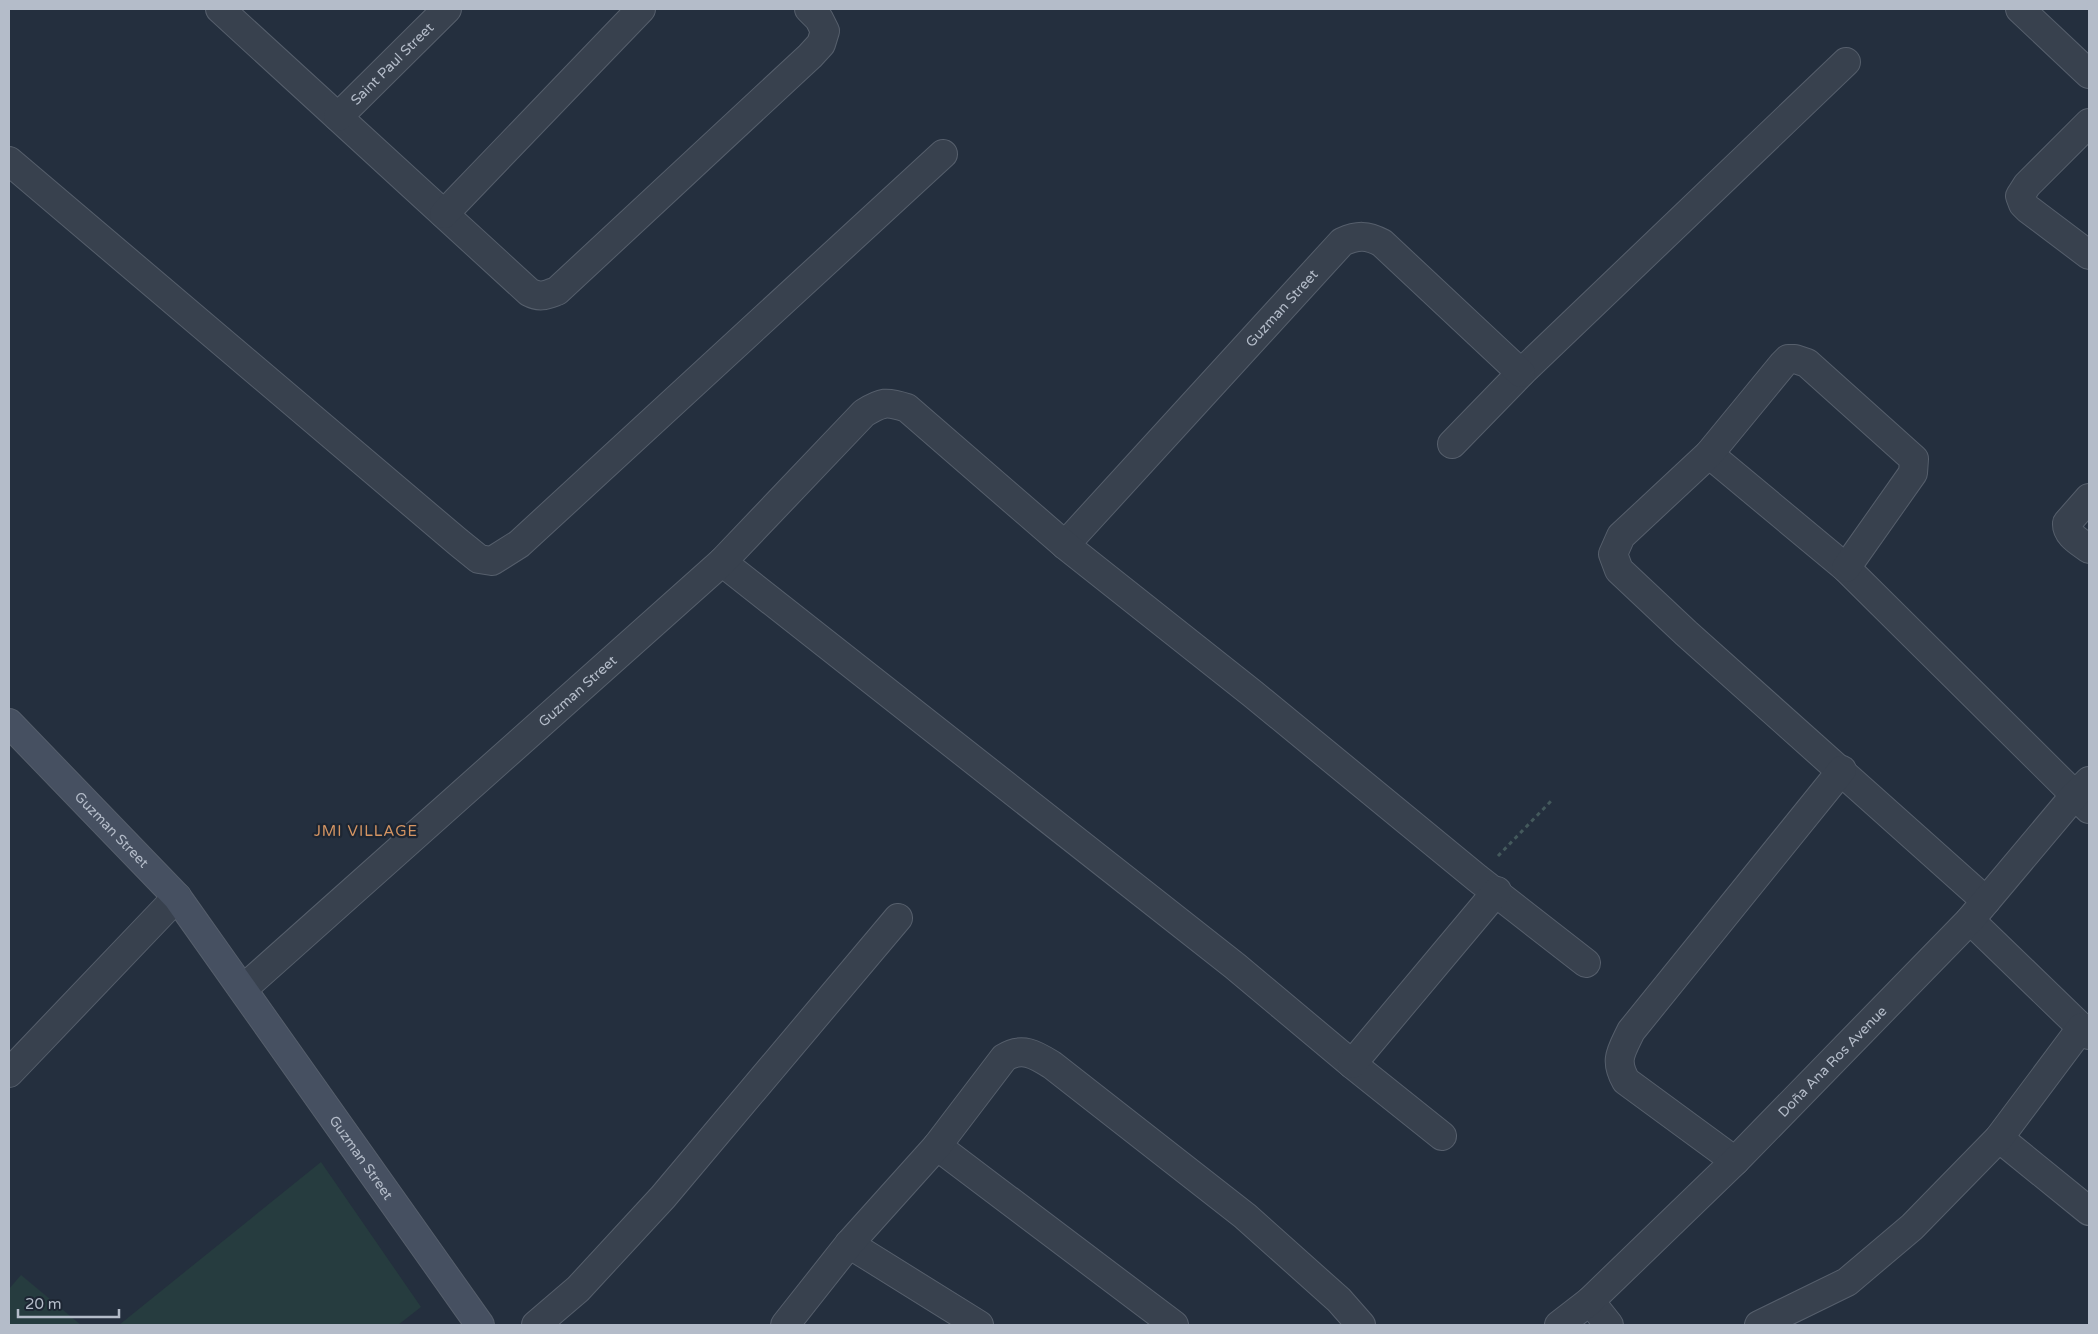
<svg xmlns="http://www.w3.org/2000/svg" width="2098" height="1334" font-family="'Varela Round',sans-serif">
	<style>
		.green { fill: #263c3f }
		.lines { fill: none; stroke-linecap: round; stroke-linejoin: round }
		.street-casing { stroke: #565f6c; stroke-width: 30 }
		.secondary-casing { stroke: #565f6c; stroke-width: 30 }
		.path { stroke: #44595c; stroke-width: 3; stroke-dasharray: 4 4; stroke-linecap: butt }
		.street { stroke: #38414e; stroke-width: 28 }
		.secondary { stroke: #465061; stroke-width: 28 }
		.labels { text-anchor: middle; stroke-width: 4.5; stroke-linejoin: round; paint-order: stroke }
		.street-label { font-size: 14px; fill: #b4bcc9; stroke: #1d2633 }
		.neighbourhood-label { font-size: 15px; letter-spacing: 1px; fill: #d59563; stroke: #1d2633 }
	</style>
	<rect width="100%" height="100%" fill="#242f3e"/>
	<g class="green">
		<path d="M321,1162L421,1307L398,1325H119Z"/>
		<path d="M21,1275L81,1325H9V1289Z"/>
	</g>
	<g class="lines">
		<g class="street-casing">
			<g id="street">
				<path d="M220,9L529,292C540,298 546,295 557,291L810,56L821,44L825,31L819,19L809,9"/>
				<path d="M2020,9L2089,74"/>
				<path id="s1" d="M338,117L447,9"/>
				<path d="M2089,123L2027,185L2020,196L2023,204L2028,209L2089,255"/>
				<path d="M9,161L458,542L479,559L492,561L519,544L943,154"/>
				<path d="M444,214L641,9"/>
				<path d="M1452,444L1521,373L1846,62"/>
				<path d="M1709,454L1846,568L2089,809"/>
				<path d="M2089,498L2067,523C2066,535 2080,542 2089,549"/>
				<path id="s2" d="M1065,545L1342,242C1358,235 1367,235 1382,243L1521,373"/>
				<path d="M722,562L1235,966L1352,1064L1442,1136"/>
				<path d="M1846,568L1913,473L1914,459L1807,363L1795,359H1788L1783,364L1709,454L1621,536L1613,554L1619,570L1686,633L1986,901"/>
				<path d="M1970,920L2089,1035"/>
				<path id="s3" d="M243,989L722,562L864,413C882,402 886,401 907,408L1065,545L1253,694L1477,878L1586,963"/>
				<path d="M1352,1064L1497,891"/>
				<path d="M9,1073L177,897"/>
				<path d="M1999,1138L2089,1211"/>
				<path d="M937,1146L1174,1325"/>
				<path d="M1735,1161L1626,1081C1614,1060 1621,1052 1631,1031L1842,770"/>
				<path d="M849,1244L979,1325"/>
				<path d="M1590,1301L1609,1325"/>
				<path d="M536,1325L578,1289L663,1197L898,918"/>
				<path d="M785,1325L849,1244L937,1146L1004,1058C1022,1046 1036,1055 1052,1065L1245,1216L1339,1300L1361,1325"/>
				<path id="s4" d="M1559,1325L1590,1301L1735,1161L1970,920L2075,795L2089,781"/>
				<path d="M1759,1325L1847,1282L1912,1227L1999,1138L2082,1027"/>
			</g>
		</g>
		<g class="secondary-casing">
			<g id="secondary">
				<path id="s5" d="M9,723L177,897L480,1325"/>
			</g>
		</g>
		<path class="path" d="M1498,856L1553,799"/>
		<use href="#street" class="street"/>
		<use href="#secondary" class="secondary"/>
	</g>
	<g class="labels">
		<g class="street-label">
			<text dy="5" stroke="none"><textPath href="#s1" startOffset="76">Saint Paul Street</textPath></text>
			<text dy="5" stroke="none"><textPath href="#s2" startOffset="321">Guzman Street</textPath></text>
			<text dy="5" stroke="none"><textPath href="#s3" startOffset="448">Guzman Street</textPath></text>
			<text dy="5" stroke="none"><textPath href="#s5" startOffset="148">Guzman Street</textPath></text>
			<text dy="5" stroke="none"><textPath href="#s4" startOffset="380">Doña Ana Ros Avenue</textPath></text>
			<text dy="5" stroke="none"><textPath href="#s5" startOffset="561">Guzman Street</textPath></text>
		</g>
		<g class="neighbourhood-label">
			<text x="366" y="836">JMI VILLAGE</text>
		</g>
	</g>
	<rect width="2098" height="1334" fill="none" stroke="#b4bcc9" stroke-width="20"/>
	<path d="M18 1309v8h101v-8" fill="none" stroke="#b4bcc9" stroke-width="2.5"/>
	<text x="25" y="1309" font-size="15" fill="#b4bcc9" stroke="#1d2633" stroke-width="4" paint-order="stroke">20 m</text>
</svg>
